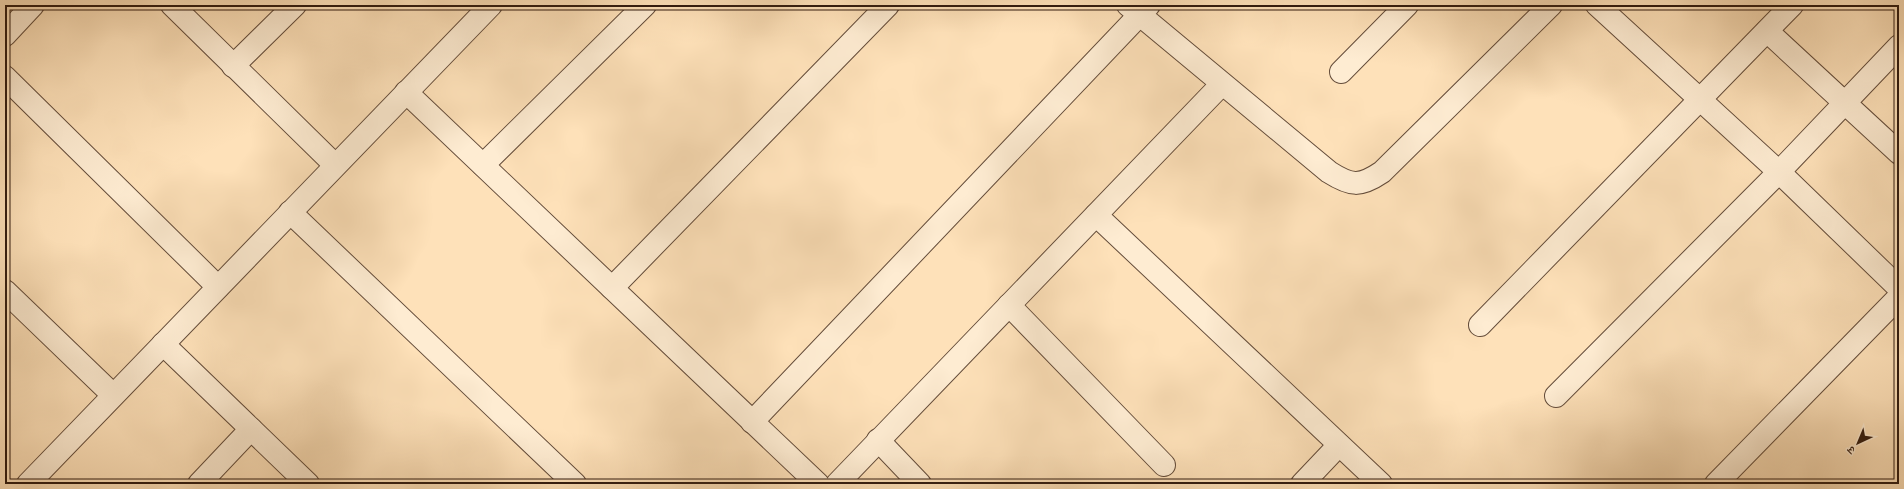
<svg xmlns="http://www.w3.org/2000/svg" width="1904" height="489" font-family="'Sorts Mill Goudy','Noto Serif Devanagari',serif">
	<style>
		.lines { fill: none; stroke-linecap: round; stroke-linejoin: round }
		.street-casing { stroke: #644c3a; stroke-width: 24 }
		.street { stroke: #feecd2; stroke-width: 22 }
	</style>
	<rect width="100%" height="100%" fill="#fee1b9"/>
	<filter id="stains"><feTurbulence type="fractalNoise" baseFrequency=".005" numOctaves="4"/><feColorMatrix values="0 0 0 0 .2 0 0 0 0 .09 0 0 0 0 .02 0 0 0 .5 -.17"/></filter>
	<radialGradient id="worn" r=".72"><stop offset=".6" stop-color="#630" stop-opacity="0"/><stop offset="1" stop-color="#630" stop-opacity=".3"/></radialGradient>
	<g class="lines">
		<g class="street-casing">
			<g id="street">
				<path d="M172,5L335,165"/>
				<path d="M1128,5L1329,172C1351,186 1360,187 1382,172L1551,5"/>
				<path d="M1597,5L1779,172L1899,288"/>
				<path d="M1767,31L1899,153"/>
				<path d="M5,35L33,5"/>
				<path d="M233,66L295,5"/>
				<path d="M1341,72L1407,5"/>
				<path d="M5,77L218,287"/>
				<path d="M406,92L818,484"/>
				<path d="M483,165L645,5"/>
				<path d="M290,212L575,484"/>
				<path d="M1096,215L1381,484"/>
				<path d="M612,288L888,5"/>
				<path d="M5,291L113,395"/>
				<path d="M1009,305L1164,465"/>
				<path d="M1480,325L1792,5"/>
				<path d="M163,344L308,484"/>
				<path d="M1556,396L1779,172L1899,46"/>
				<path d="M752,422L1149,5"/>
				<path d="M878,440L920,484"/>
				<path d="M28,484L491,5"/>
				<path d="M199,484L251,429"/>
				<path d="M837,484L1222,84"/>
				<path d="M1302,484L1339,445"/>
				<path d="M1716,484L1899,297"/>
			</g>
		</g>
		<use href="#street" class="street"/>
	</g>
	<rect width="1904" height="489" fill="none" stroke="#fee1b9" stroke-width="20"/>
	<rect x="6" y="6" width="1892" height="477" fill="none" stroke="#311b0f" stroke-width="2"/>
	<rect x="10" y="10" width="1884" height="469" fill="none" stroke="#311b0f"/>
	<g transform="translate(1858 443) rotate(224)" stroke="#feecd2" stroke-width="3" paint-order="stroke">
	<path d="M0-3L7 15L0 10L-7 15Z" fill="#311b0f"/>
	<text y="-6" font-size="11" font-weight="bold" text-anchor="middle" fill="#311b0f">उ</text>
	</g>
	<rect width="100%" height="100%" filter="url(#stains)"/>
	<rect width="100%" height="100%" fill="url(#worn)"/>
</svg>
